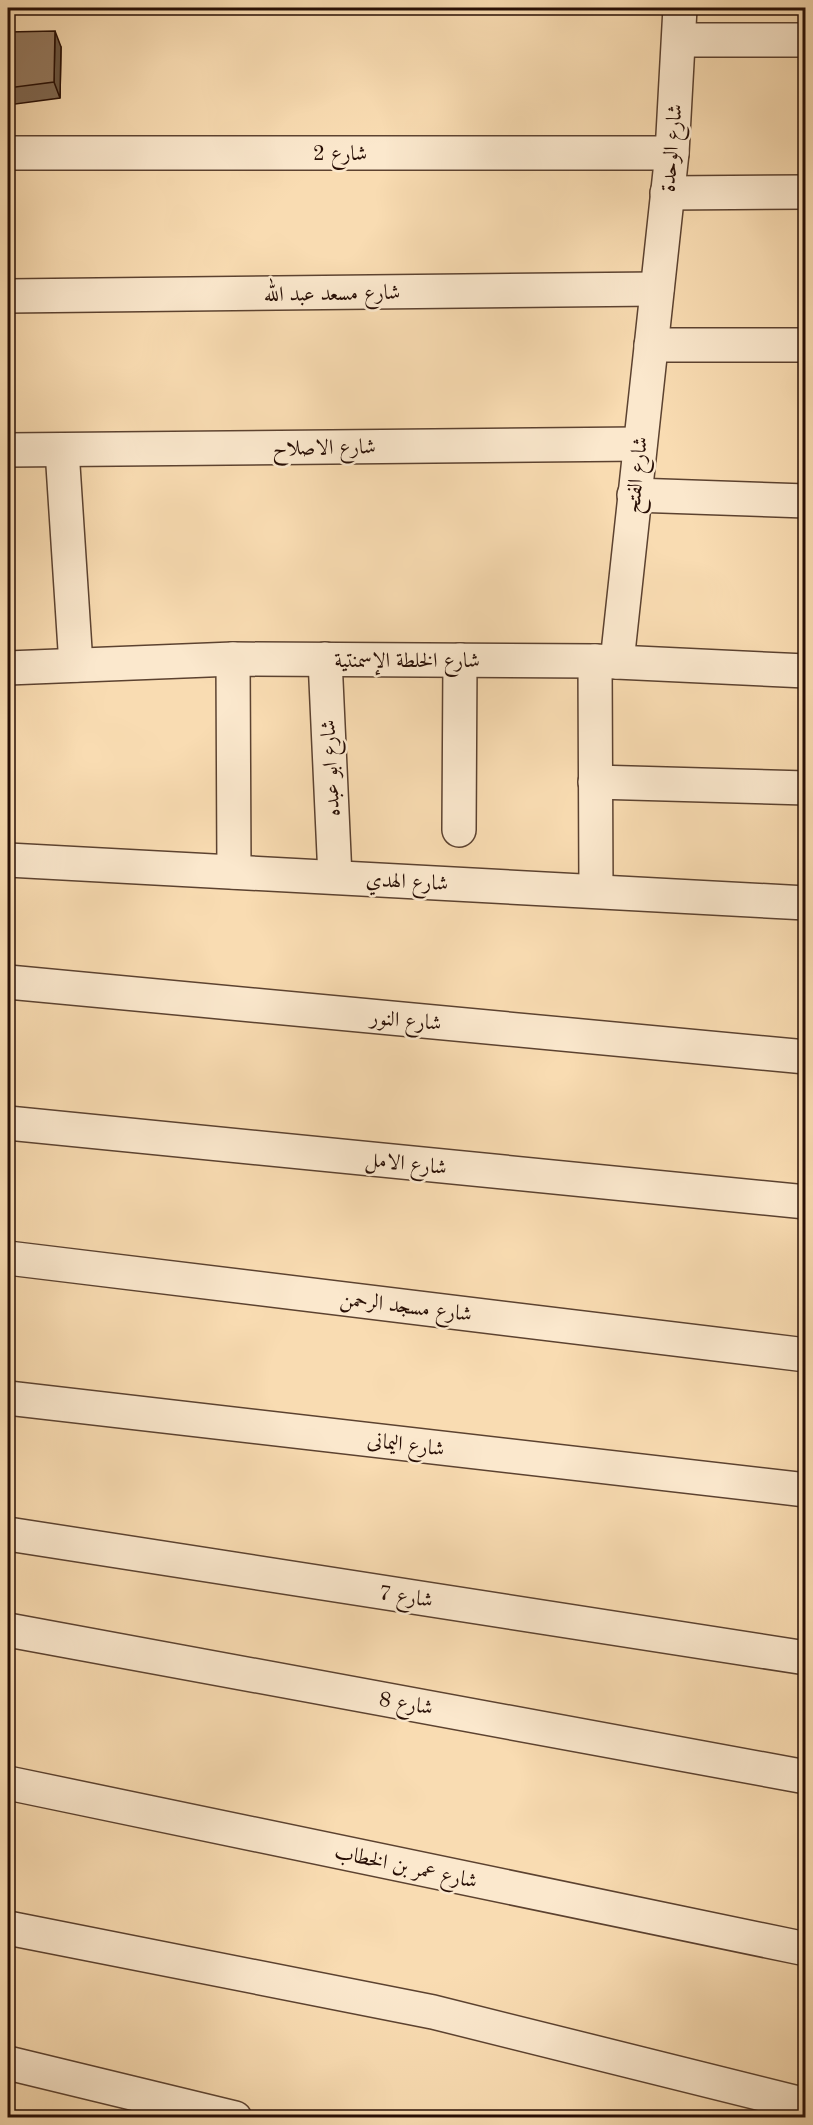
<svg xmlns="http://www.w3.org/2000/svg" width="813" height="2125" font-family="'Old Standard TT',Amiri,serif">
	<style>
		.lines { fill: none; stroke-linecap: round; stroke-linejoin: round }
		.minor-casing { stroke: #5c4230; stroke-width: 36 }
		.minor { stroke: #fbe8cd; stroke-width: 33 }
		.wall { fill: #7f6852; stroke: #270e05; stroke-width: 1.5 }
		.shaded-wall { fill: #685542; stroke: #270e05; stroke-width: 1.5 }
		.building { fill: #94795f; stroke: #270e05; stroke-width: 1.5 }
		.labels { text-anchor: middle; stroke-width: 5; stroke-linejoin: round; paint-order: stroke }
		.street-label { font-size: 21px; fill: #270e05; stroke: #fbe8cd }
	</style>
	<rect width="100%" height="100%" fill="#f9dcb2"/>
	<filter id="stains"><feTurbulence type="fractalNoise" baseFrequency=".00333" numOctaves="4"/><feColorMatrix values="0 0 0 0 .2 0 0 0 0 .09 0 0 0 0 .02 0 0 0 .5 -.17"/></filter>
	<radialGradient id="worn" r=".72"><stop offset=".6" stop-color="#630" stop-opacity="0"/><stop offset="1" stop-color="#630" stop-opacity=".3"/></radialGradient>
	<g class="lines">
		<g class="minor-casing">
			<g id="minor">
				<path d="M679,40H806"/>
				<path d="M8,153H672"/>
				<path d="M667,193L806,192"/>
				<path d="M8,296L657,289"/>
				<path d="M651,345H806"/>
				<path d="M8,450L640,444"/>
				<path d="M62,450L76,665"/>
				<path d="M634,495L806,501"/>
				<path d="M233,659L234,872"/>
				<path d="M325,659L335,877"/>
				<path d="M595,661L596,891"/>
				<path d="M617,662L672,153L680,8"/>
				<path d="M8,668L233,659L595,661L806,671"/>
				<path d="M595,782L806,788"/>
				<path d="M459,830L460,660"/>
				<path d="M8,860L806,903"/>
				<path d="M8,982L806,1057"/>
				<path d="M8,1123L806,1202"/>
				<path d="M8,1258L806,1355"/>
				<path d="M8,1398L806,1490"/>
				<path d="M8,1534L806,1658"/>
				<path d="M8,1630L806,1777"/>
				<path d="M8,1783L806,1949"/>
				<path d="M8,1928L433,2012L806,2105"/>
				<path d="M8,2063L235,2118"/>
			</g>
		</g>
		<use href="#minor" class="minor"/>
	</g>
	<path class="wall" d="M8,32L61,47L60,98L8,105Z"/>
	<path class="shaded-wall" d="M55,31L61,47L60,98L54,82Z"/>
	<path class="building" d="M55,31L54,82L8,88V32Z"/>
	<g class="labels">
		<g class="street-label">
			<text transform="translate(671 148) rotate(-85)" y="7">شارع الوحدة</text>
			<text x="340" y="160">شارع 2</text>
			<text transform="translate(332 293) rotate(-1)" y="7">شارع مسعد عبد الله</text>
			<text transform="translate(324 447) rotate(-1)" y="7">شارع الاصلاح</text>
			<text transform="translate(636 475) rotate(-84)" y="7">شارع الفتح</text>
			<text x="407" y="667">شارع الخلطة الإسمنتية</text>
			<text transform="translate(330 768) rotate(-93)" y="7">شارع ابو عبده</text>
			<text transform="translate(407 881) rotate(3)" y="7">شارع الهدي</text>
			<text transform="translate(406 1020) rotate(5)" y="7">شارع النور</text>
			<text transform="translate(406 1163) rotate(6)" y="7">شارع الامل</text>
			<text transform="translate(406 1306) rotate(7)" y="7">شارع مسجد الرحمن</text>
			<text transform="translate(406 1444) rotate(7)" y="7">شارع اليمانى</text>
			<text transform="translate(406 1596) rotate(9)" y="7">شارع 7</text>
			<text transform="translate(406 1703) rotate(10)" y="7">شارع 8</text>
			<text transform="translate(406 1866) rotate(12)" y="7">شارع عمر بن الخطاب</text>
		</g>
	</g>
	<rect width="813" height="2125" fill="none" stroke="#f9dcb2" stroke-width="30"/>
	<rect x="9" y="9" width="795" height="2107" fill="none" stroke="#270e05" stroke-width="3"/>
	<rect x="15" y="15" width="783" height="2095" fill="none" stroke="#270e05" stroke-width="1.5"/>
	<rect width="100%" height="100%" filter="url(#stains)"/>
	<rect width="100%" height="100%" fill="url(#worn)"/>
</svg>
